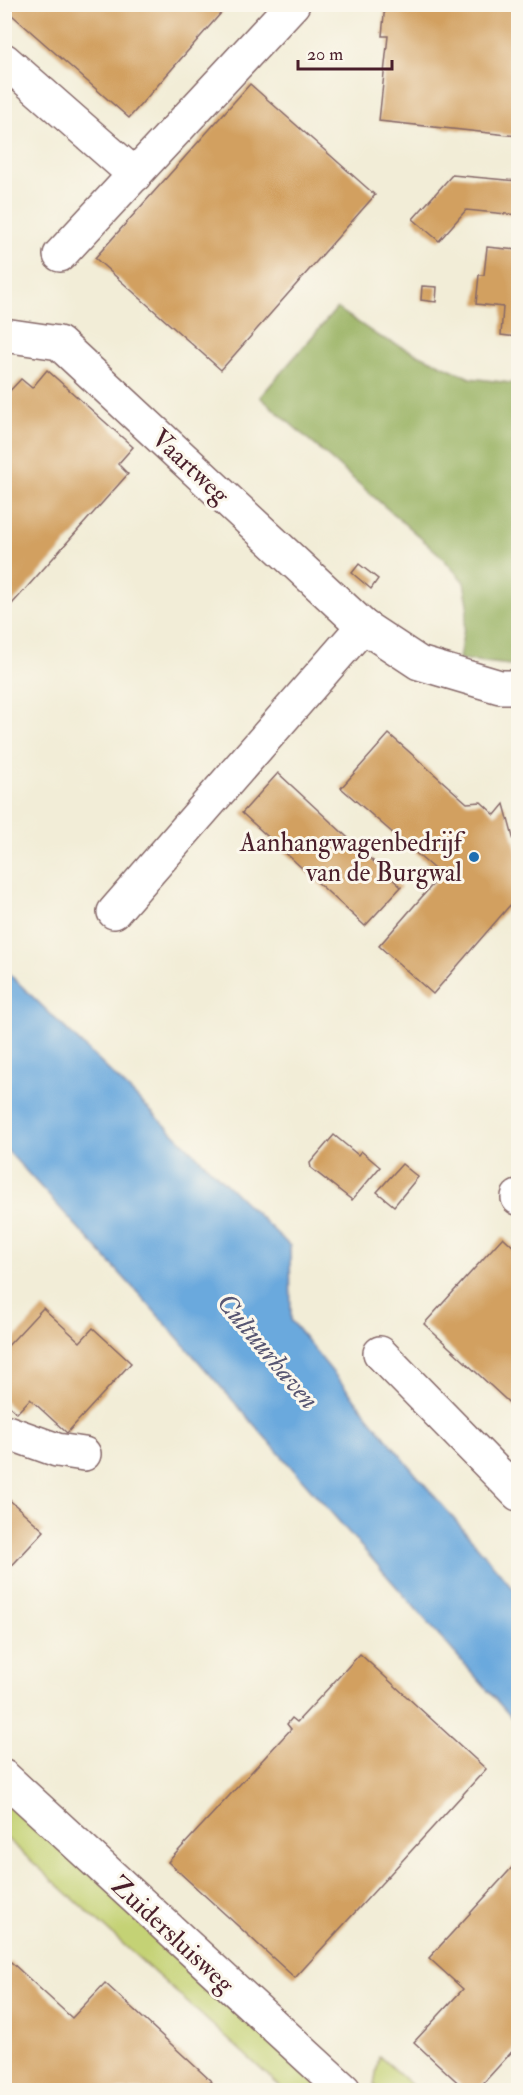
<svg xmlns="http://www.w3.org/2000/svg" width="523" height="2095" font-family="'IM FELL Double Pica',serif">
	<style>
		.green { fill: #c4d274; stroke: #877850; stroke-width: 1.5 }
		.forest { fill: #9bb466; stroke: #726a48; stroke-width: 1.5 }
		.water { fill: #6ba9dd; stroke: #5a6484; stroke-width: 1.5 }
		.building { fill: #d2a061 }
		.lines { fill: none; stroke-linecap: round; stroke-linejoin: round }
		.minor-casing { stroke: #856767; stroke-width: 36 }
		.minor { stroke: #fff; stroke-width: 33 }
		.poi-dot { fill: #1f6fb2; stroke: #fbf7ec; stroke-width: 2 }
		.labels { text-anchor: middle; stroke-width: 6; stroke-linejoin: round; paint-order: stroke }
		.street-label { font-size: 26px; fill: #4a1f2b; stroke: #fbf7ec }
		.poi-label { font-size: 26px; fill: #4a1f2b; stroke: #fbf7ec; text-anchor: end }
		.water-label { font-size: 27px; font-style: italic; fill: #575672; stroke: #fbf7ec }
	</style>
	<rect width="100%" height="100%" fill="#fbf7ec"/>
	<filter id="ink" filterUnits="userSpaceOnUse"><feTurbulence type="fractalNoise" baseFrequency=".0167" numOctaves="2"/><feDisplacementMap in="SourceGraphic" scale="12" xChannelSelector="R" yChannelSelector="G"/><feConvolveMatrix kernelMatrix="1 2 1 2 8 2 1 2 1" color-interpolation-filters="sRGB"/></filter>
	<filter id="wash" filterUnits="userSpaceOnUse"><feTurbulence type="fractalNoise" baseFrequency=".008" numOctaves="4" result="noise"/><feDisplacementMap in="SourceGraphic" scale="24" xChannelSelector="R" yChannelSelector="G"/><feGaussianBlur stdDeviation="1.35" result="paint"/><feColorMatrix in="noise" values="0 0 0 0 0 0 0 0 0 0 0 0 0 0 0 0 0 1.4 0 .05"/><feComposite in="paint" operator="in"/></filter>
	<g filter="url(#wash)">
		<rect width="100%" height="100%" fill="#f2edd7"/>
		<g class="green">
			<path d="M4,1792L323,2090H284L5,1837Z"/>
			<path d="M379,2056L417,2090H380L374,2085Z"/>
		</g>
		<path class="forest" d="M337,308L378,336L470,378L518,384V666L459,659L468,604L464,582L440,555L260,397Z"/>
		<path class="water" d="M5,970L290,1246L291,1321L414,1472L518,1594V1725L148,1304L5,1148Z"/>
		<g id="blocks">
			<g class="building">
				<path d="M4,4H229L129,118L4,8Z"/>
				<path d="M385,4H518V136L379,121L388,36H382Z"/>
				<path d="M250,84L375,195L221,370L95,258Z"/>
				<path d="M452,175L518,181V215L466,210L439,241L413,219Z"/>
				<path d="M487,247L518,250V337L501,335L503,307L476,304L479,275H484Z"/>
				<path d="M422,286L437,287L436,302L421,300Z"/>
				<path d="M47,370L133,447L118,464L128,474L4,613V397L21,379L32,388Z"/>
				<path d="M359,564L378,579L371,589L352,573Z"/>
				<path d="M389,734L467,803L481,802L495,815L504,804L518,856V896L433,994L379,946L441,875L341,788Z"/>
				<path d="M278,773L401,887L365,926L242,813Z"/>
				<path d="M334,1135L358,1155L361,1151L380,1167L352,1200L311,1168L310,1163Z"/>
				<path d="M402,1164L418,1177L394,1206L377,1192Z"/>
				<path d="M503,1237L518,1251V1411L424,1324Z"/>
				<path d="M43,1308L80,1342L93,1328L131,1363L67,1433L30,1399L17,1413L4,1401V1350Z"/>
				<path d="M4,1495L44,1531L4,1574Z"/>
				<path d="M360,1654L486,1769L295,1978L168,1862L291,1729L287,1724L292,1718L297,1722Z"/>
				<path d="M518,1861V2045L477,2090H466L414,2042L463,1989L429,1958Z"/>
				<path d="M11,1962L72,2018L105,1983L211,2081L202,2090H4V1969Z"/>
			</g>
		</g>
	</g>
	<g filter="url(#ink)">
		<use href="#blocks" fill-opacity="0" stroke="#856767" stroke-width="1.5"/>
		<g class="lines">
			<g class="minor-casing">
				<g id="minor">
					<path d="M4,60L135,175"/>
					<path d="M60,255L293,4"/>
					<path d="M4,335L59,343L363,626L419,663L500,687H518"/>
					<path d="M114,912L363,626"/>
					<path d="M518,1197V1198"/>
					<path d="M380,1353L518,1494"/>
					<path d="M4,1431L57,1450L84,1454"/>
					<path d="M4,1777L344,2090"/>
				</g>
			</g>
			<use href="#minor" class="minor"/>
		</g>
	</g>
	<circle class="poi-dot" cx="474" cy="857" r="6"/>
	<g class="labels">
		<g class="street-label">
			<text transform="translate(191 466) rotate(43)" y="9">Vaartweg</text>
			<text transform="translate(173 1934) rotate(43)" y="9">Zuidersluisweg</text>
		</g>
		<g class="poi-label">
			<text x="462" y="851">Aanhangwagenbedrijf<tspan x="462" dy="30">van de Burgwal</tspan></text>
		</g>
		<g class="water-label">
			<text transform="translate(268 1351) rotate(50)" y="9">Cultuurhaven</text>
		</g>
	</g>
	<rect width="523" height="2095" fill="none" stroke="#fbf7ec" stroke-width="24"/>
	<path d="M298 60v9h94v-9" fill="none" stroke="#4a1f2b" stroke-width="3"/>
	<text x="307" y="60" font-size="18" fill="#4a1f2b" stroke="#fbf7ec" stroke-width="4.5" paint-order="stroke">20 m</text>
</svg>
